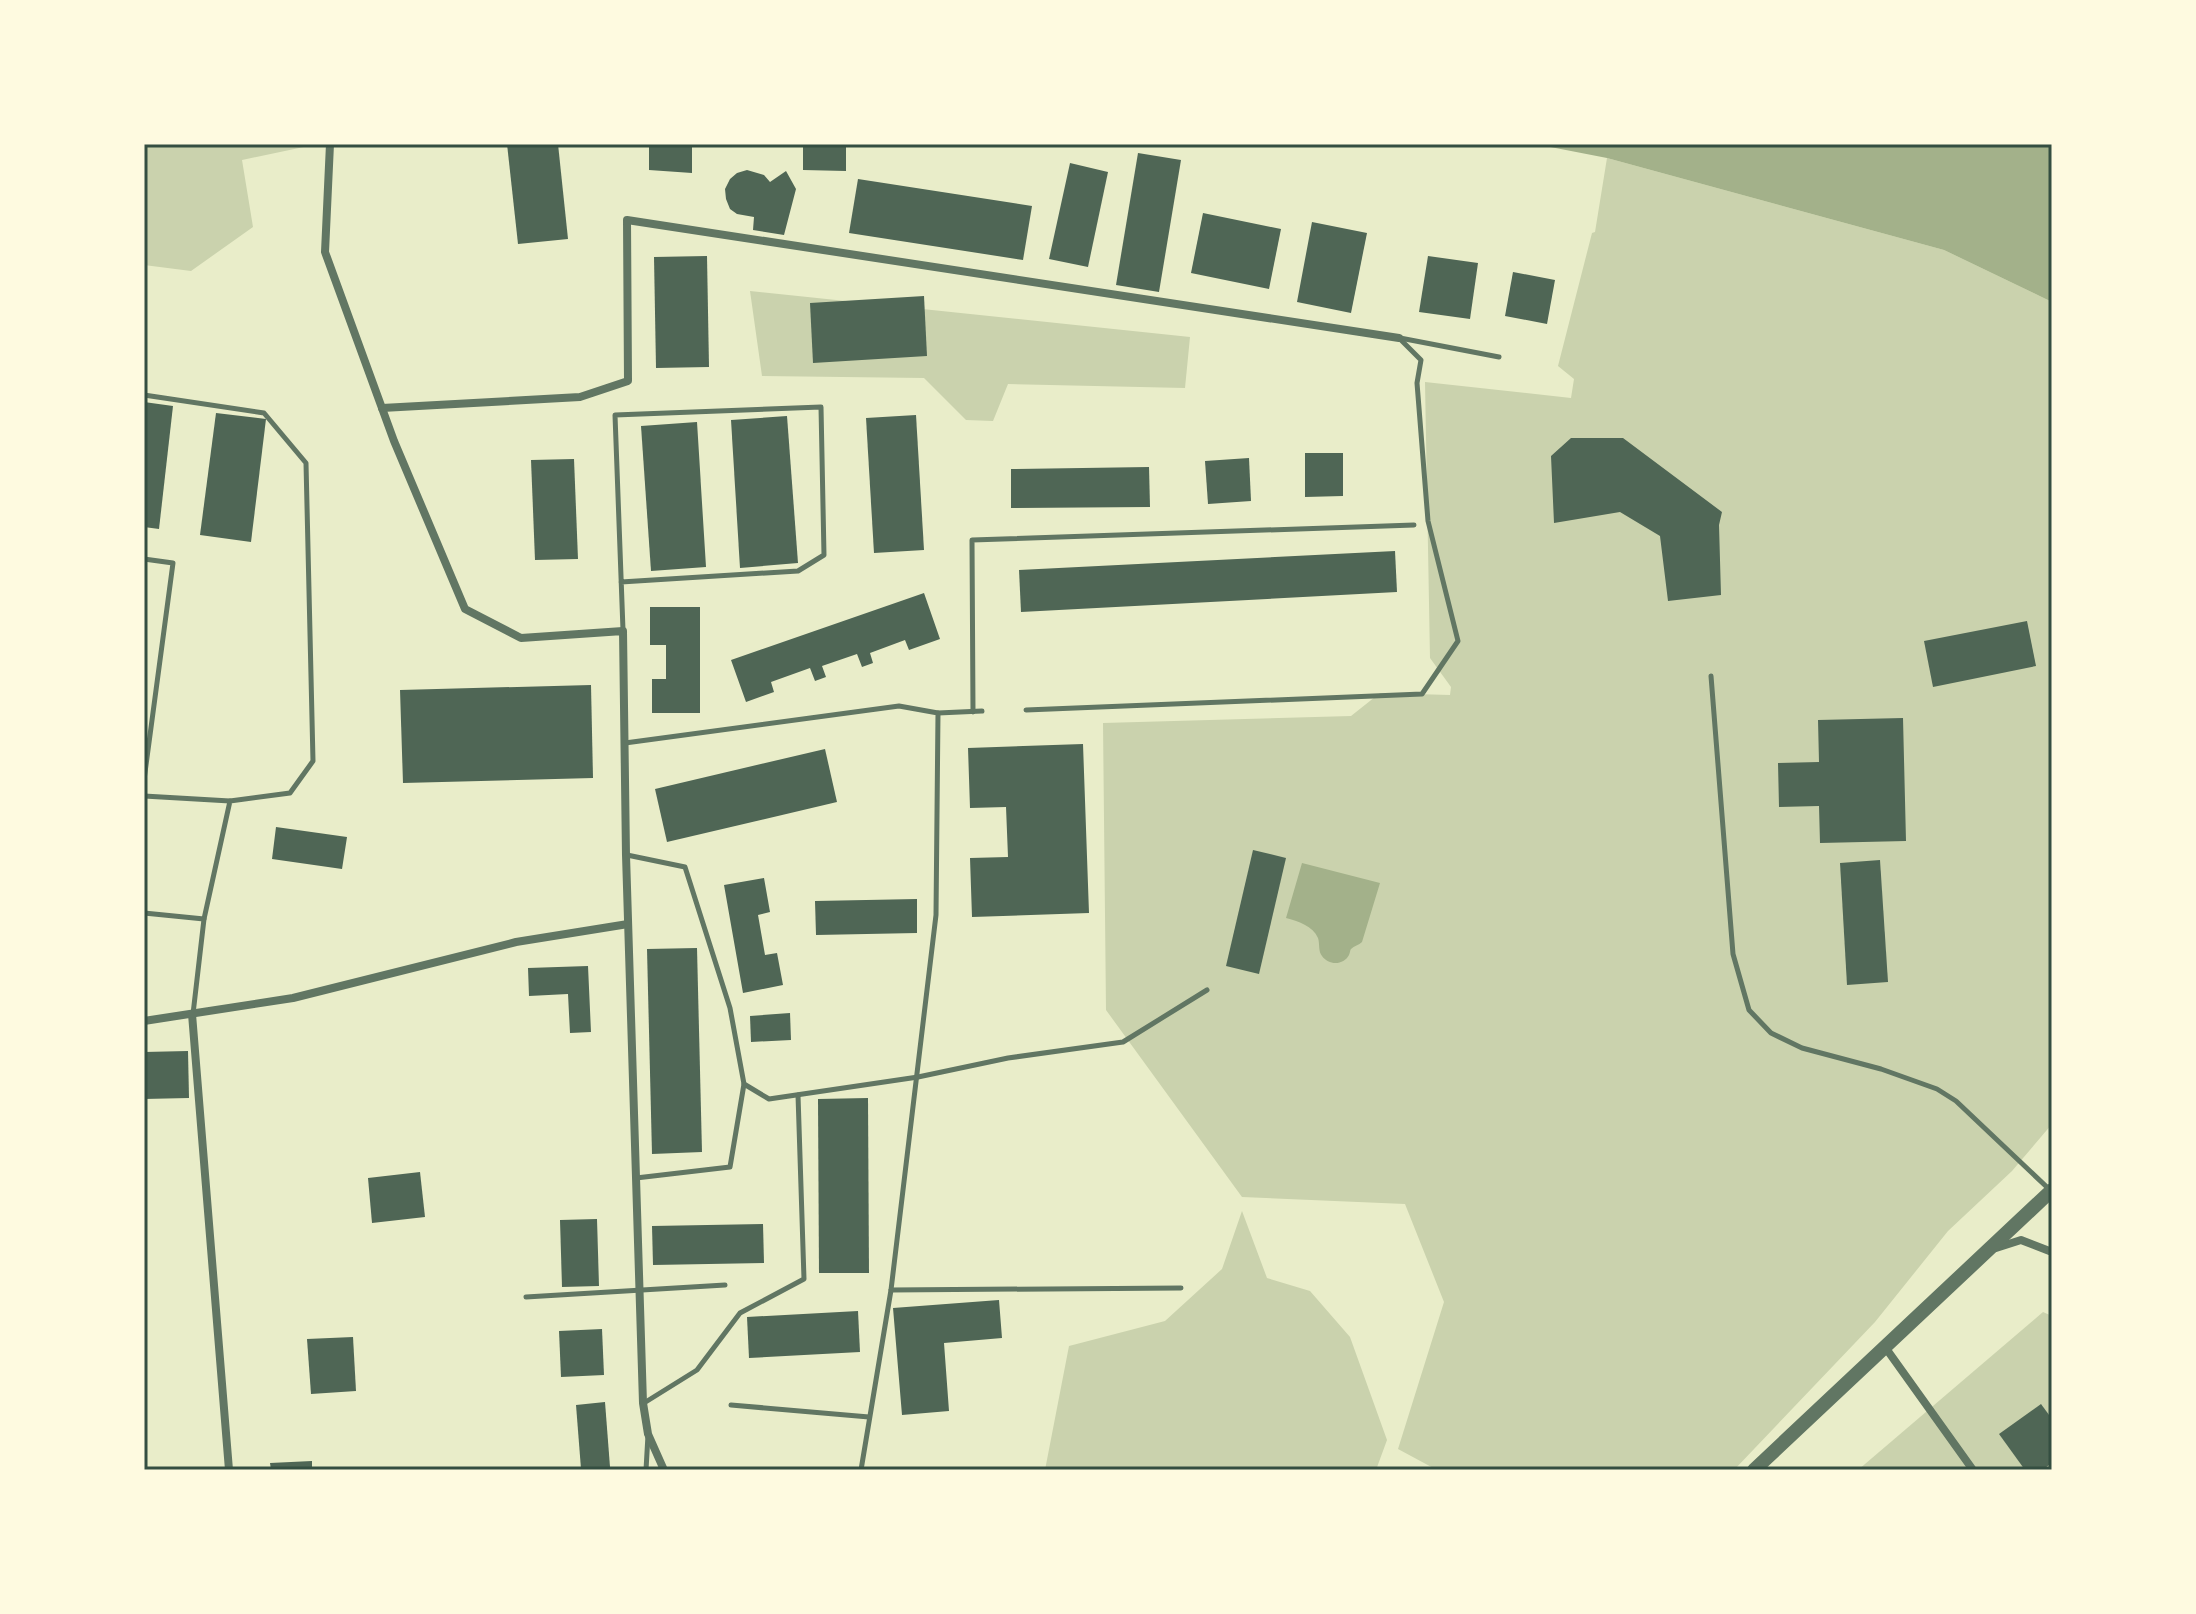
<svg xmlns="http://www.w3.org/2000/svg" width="2196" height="1614" font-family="'DejaVu Sans',sans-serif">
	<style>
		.green { fill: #cad2ad }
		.water { fill: #a3b18a }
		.building { fill: #4f6655 }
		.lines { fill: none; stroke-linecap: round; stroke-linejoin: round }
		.service { stroke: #617663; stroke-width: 5 }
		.minor { stroke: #617663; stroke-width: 8 }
		.tertiary { stroke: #617663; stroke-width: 14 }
		.neatline { fill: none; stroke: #344e41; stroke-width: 3 }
	</style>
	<rect width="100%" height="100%" fill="#e9edc9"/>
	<g class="green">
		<path d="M144,144H318L242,160L253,227L191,271L144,265Z"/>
		<path d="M1607,158L1944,250L2052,302V1124L2012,1171L1948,1231L1875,1322L1734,1470H1437L1398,1449L1444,1302L1405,1204L1242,1197L1106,1010L1103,723L1351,716L1380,693L1450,695L1451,687L1430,658L1425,382L1571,398L1574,379L1558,366L1592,233L1595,232Z"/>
		<path d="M750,291L1190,337L1185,388L1008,384L993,421L966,420L924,378L762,376Z"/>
		<path d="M1242,1211L1267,1278L1310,1291L1350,1337L1387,1440L1376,1470H1045L1069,1346L1165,1321L1222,1269Z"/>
		<path d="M2043,1312L2052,1316V1470H1858Z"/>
	</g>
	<g class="water">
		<path d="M1535,144H2052V302L1944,250L1607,158Z"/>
		<path d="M1302,863L1380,883L1362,942C1359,945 1354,946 1351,949C1350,950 1350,953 1349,955C1344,965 1329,966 1322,956C1318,951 1320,944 1318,938C1313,926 1298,921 1286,918Z"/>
	</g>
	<g class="building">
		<path d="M507,144H558L568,239L518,244Z"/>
		<path d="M649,144H692V173L649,170Z"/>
		<path d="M803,144H846V171L803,170Z"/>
		<path d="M1138,153L1181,160L1159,292L1116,285Z"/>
		<path d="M1070,163L1108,172L1088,267L1049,259Z"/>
		<path d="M747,170L764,175L770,182L786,171L796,189L784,235L753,230L754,217L737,214L730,209L726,199L725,189L730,179L737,173Z"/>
		<path d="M858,179L1032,206L1023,260L849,233Z"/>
		<path d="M1203,213L1281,229L1269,289L1191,273Z"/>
		<path d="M1312,222L1367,233L1351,313L1297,302Z"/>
		<path d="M707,256L709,367L656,368L654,257Z"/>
		<path d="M1428,256L1478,263L1470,319L1419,312Z"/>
		<path d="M1513,272L1555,280L1547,324L1505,316Z"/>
		<path d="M924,296L927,356L813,363L810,303Z"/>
		<path d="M144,402L173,406L159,529L144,527Z"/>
		<path d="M216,413L266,419L251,542L200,535Z"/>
		<path d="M916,415L924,550L874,553L866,418Z"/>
		<path d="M787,416L798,563L740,568L731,420Z"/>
		<path d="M697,422L706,567L651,571L641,426Z"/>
		<path d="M1571,438H1623L1722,512L1719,525L1721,595L1668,601L1660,536L1620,512L1554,523L1551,456Z"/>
		<path d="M1305,453H1343V496L1305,497Z"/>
		<path d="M1249,458L1251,501L1208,504L1205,461Z"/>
		<path d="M574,459L578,559L535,560L531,460Z"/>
		<path d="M1149,467L1150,507L1011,508V469Z"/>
		<path d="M1395,551L1397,592L1021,612L1019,570Z"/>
		<path d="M924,593L940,639L909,650L905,640L870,653L873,663L862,667L857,654L822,666L826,677L815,681L810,668L771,682L774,692L746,702L731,660Z"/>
		<path d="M650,607H700V713H652V679H666V645H650Z"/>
		<path d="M2027,621L2036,666L1933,687L1924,641Z"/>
		<path d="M591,685L593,778L403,783L400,690Z"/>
		<path d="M1903,718L1906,841L1820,843L1819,806L1779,807L1778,763L1819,762L1818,720Z"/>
		<path d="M1083,744L1089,913L972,917L970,858L1008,857L1006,807L970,808L968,748Z"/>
		<path d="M825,749L837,802L667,842L655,789Z"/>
		<path d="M276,827L347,837L342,869L272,859Z"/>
		<path d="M1253,850L1286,858L1259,974L1226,966Z"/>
		<path d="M1880,860L1888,982L1847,985L1840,863Z"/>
		<path d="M764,878L770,912L758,915L765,955L777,953L783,985L743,993L724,885Z"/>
		<path d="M917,899V933L816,935L815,901Z"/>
		<path d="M697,948L702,1152L652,1154L647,949Z"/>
		<path d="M588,966L591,1032L570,1033L568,994L529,996L528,968Z"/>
		<path d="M790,1013L791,1040L751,1042L750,1016Z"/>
		<path d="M188,1051L189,1098L144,1099V1052Z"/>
		<path d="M868,1098L869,1273H819L818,1099Z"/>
		<path d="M420,1172L425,1217L372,1223L368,1178Z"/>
		<path d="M597,1219L599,1286L562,1287L560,1220Z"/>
		<path d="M763,1224L764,1263L653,1265L652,1226Z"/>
		<path d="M999,1300L1002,1338L944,1343L949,1411L902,1415L893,1308Z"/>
		<path d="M858,1311L860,1352L749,1358L747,1317Z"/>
		<path d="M602,1329L604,1375L561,1377L559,1331Z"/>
		<path d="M353,1337L356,1391L311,1394L307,1339Z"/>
		<path d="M605,1402L610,1467L581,1469L576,1405Z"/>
		<path d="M2041,1404L2052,1419V1463L2042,1470H2025L1999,1434Z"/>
		<path d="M312,1461V1470H271L270,1463Z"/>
	</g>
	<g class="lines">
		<g class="service">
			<path d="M1400,338L1499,357"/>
			<path d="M144,395L264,413L306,463L313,761L290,793L230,801L204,919L193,1014"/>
			<path d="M144,559L173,563L144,780"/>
			<path d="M621,582L798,571L824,555L821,407L615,415L623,630"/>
			<path d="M1711,676L1733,954L1749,1010L1771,1033L1802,1048L1881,1069L1937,1089L1956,1101L2050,1190"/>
			<path d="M1026,710L1422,694L1458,641L1428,521L1417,383L1421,360L1399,338"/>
			<path d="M973,712L972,540L1414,525"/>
			<path d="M938,713L982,711"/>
			<path d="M625,743L899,706L938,713L936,915L891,1290L861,1470"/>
			<path d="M144,796L230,801"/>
			<path d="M627,855L685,867L730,1008L744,1084L769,1099L918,1077L1008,1058L1123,1042L1207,990"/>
			<path d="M144,913L204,919"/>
			<path d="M636,1178L730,1167L744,1084"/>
			<path d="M891,1290L1181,1288"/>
			<path d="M526,1297L725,1285"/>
			<path d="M644,1403L697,1370L740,1313L804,1279L798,1095"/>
			<path d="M731,1405L869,1417"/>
			<path d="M646,1470L648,1435"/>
		</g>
		<g class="minor">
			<path d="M330,144L325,252L394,441L465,609L521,638L623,631L626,855L643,1403L648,1434L664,1470"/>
			<path d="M382,408L580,397L628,381L627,220L1399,338"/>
			<path d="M192,1014L229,1470"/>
			<path d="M144,1021L293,998L516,942L628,924"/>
			<path d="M1996,1248L2021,1240L2052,1252"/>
			<path d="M1885,1347L1973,1470"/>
		</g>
		<path class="tertiary" d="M1754,1470L2052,1190"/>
	</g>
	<rect width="2196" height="1614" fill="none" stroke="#fefae0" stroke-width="292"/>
	<rect x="146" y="146" width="1904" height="1322" class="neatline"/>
</svg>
